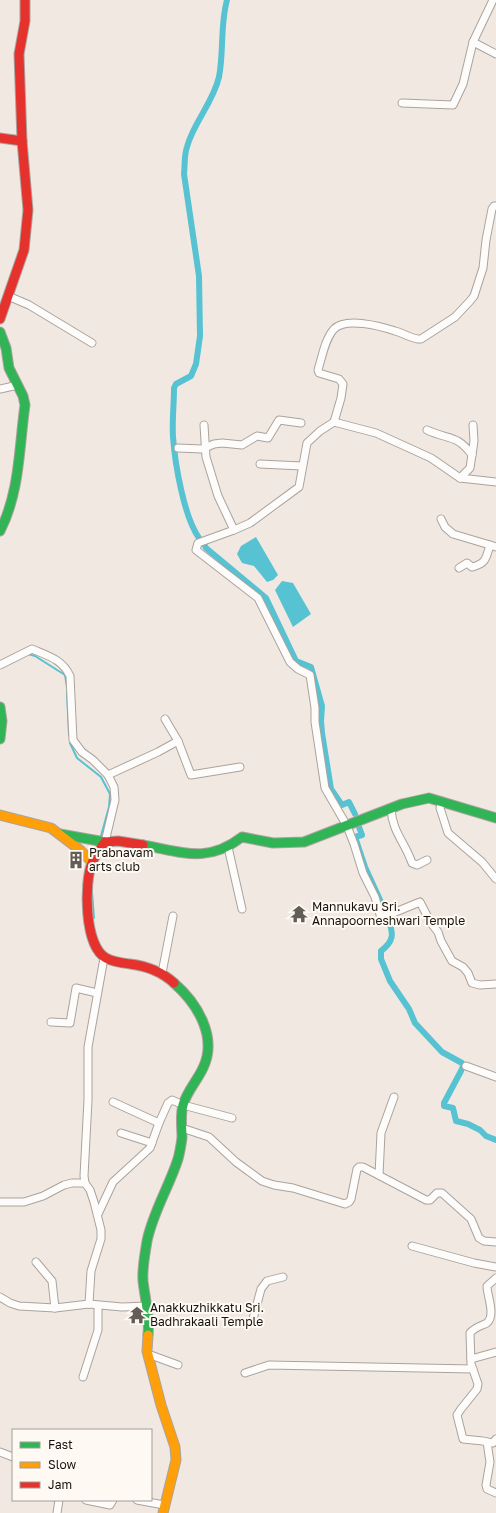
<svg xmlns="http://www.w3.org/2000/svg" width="496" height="1513" font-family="'Golos Text',sans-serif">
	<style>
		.water { fill: #56c2d2 }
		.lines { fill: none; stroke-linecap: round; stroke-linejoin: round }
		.stream { stroke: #56c2d2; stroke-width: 2 }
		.canal { stroke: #56c2d2; stroke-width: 6 }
		.street-casing { stroke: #aaa39d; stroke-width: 9 }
		.fast-casing { stroke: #aaa39d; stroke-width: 11 }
		.slow-casing { stroke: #aaa39d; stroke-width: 11 }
		.jam-casing { stroke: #aaa39d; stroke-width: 11 }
		.street { stroke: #fdfcfa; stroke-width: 7 }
		.fast { stroke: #30b455; stroke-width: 9 }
		.slow { stroke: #ff9f0a; stroke-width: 9 }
		.jam { stroke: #e5322d; stroke-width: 9 }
		.labels { text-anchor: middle; stroke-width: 4; stroke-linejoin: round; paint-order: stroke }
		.poi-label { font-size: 12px; fill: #17120d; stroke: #fef9f2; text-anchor: start }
	</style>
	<rect width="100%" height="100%" fill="#f1e9e1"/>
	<g class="water">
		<path d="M256,537L278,575L273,580L267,582L254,566L242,563L237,554L241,546Z"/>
		<path d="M282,581L293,583L311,614L293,627L275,590Z"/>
	</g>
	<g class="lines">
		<g class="stream">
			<path d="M28,654L35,656L65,675L67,687"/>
			<path d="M67,693L69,735"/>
			<path d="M70,739V743L77,758L101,777L110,794L109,807L101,836"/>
			<path d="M92,892L94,918"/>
		</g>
		<g class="canal">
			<path d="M199,538C184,517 175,464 173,437C172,421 174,404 174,388L176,384L191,376L196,364L200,336L199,276L184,174C185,165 184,155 187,147C193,123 213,103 219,77C224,51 220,25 227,0"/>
			<path d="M204,544L206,548L266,598L296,661L311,667L322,706L321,721L322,733L331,789L342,805L349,802L355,814"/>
			<path d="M359,827L362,835L355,837L365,867L386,913"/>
			<path d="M388,919C394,934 394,941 381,951V959L390,981L409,1009L415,1023L442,1052L462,1063L463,1066L461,1071L444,1103V1106L453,1108L456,1121L468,1124L480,1130L486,1136L496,1140"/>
		</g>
		<g class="street-casing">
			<g id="street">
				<path d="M473,42L496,54"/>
				<path d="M402,103L453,105L463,84L473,42L493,0"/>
				<path d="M8,296L29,305L92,343"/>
				<path d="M0,389L18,385"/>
				<path d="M334,422L341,398L343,384L339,379L319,373L318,370C322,357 325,339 334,329C346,317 380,326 395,331C403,333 410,338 418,339H421L455,317L470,301L474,296L483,268L486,240L492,209L494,206H496"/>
				<path d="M204,425L206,457L218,496L234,530"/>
				<path d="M427,430C448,440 457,434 472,455"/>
				<path d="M178,448L202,449L214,444L222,443L242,445L257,436L268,438L279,420L301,423"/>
				<path d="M260,464L302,466"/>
				<path d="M460,478L470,468L474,441L473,425"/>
				<path d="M496,482L460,478L431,458L376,433L334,422L320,431L307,443L299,487L250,523L234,530L198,543L196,550L258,598L290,662L298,669L310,675L315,708V722L325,788L347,826L354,844L363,873L375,897L381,918L420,902L431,923L438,932L441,941L452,961L463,967L468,973L472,983L480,985L496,984"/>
				<path d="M441,519L445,527L453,534L490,545"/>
				<path d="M459,568L467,563L472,567C486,564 486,558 490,545L496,547"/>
				<path d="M0,665L32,649C48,656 62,659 70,676L73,740L82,752L93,760L108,775L114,787L115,800L105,842"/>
				<path d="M165,719L178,741L191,775L240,767"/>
				<path d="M108,775L158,752L178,741"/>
				<path d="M442,801L440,808L448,833L482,862L496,879"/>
				<path d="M391,808C392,832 405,842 412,863L417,865L427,860"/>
				<path d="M228,847L242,909"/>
				<path d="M162,973L173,916"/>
				<path d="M51,1022L70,1023L76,988L97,993"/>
				<path d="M466,1066L496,1077"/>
				<path d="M113,1102L159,1123"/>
				<path d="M182,1128L209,1137L236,1162L262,1181L274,1185L293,1188L345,1204L349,1202L351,1199L357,1169L359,1167H363L426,1200H430L437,1193H442L471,1219L479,1238L484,1241L496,1242"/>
				<path d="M121,1133L152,1143"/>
				<path d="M379,1175L381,1133L394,1097"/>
				<path d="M0,1202H24L43,1196L64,1185L72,1183H85"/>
				<path d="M98,1214L113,1182L150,1148L159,1123L168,1103L172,1100L183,1105L232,1118"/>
				<path d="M412,1246L474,1263L496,1267"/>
				<path d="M36,1262L52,1281L55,1308"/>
				<path d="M496,1278L487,1286C487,1296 496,1315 487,1323C481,1326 475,1327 470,1333L471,1364L478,1384L477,1389L461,1409L457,1415L463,1439L483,1441L487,1442L490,1462L486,1485L487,1489L496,1493"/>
				<path d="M0,1297L10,1303L19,1306L55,1308L89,1304L122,1307L147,1306"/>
				<path d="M89,1304L91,1271L101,1239V1230L94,1202L90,1190L85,1183L84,1176L88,1100V1047L104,958"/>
				<path d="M253,1319L261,1289L267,1281L283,1277"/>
				<path d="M148,1354L178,1365"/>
				<path d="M471,1359L496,1352"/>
				<path d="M245,1373L269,1365L473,1369"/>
				<path d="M83,1377L98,1330V1306"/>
				<path d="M487,1442L493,1443L496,1439"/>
				<path d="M0,1452L13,1457"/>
				<path d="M86,1500L110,1505L113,1500"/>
				<path d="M137,1500L164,1505"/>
				<path d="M57,1513L59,1500"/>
			</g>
		</g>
		<g class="fast-casing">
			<g id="fast">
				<path d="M0,332L6,348L9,368L23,396L25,405C19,447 20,492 0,531"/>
				<path d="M0,707L2,721L0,739"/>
				<path d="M60,834L105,842"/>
				<path d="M143,845C182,852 207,864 242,837L273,843L304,842L402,804L429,798L496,818"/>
				<path d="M148,1335C150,1316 145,1299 143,1281C142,1268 145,1254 147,1241C153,1212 169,1187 178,1159C180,1152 181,1145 182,1138C182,1127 180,1116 183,1105C187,1091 197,1081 203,1068C218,1037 197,1003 174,983"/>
			</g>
		</g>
		<g class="slow-casing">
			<g id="slow">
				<path d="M0,815L51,828L80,850L92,862"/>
				<path d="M148,1335L147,1351L161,1405L175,1447L176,1460L163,1513"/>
			</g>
		</g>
		<g class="jam-casing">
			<g id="jam">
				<path d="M0,138L22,141"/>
				<path d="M0,319L24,250L28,210L22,141L19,54L25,21V0"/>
				<path d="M143,845L118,841L105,842C100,849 95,855 92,863C84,883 84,946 106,958C113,962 122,963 130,964C147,966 161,971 174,983"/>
			</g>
		</g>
		<use href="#street" class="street"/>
		<use href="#fast" class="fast"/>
		<use href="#slow" class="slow"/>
		<use href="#jam" class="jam"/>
	</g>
	<defs>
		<g id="building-bare" transform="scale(1.38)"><path d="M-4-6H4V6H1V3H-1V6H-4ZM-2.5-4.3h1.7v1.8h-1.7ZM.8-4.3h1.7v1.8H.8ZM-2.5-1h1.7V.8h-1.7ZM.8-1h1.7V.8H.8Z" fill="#635d57" stroke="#fef9f2" stroke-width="2.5" paint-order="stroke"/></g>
		<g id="temple-bare" transform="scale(1.38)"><path d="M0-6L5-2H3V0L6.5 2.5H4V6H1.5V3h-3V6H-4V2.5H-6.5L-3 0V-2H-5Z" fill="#635d57" stroke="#fef9f2" stroke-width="2.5" paint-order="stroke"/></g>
	</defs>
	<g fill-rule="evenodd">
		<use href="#building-bare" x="76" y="860"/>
		<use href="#temple-bare" x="299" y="914"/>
		<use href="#temple-bare" x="137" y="1315"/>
	</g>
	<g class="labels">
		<g class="poi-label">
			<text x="89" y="857">Prabnavam<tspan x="89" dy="14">arts club</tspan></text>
			<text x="312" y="911">Mannukavu Sri.<tspan x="312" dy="14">Annapoorneshwari Temple</tspan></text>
			<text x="150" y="1312">Anakkuzhikkatu Sri.<tspan x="150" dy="14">Badhrakaali Temple</tspan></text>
		</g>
	</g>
	<rect x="12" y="1429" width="140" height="72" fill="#fef9f2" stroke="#a29d96"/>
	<rect x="20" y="1442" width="20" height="6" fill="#30b455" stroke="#a29d96"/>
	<text x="48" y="1449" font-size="12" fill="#17120d">Fast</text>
	<rect x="20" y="1462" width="20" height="6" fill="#ff9f0a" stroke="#a29d96"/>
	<text x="48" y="1469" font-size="12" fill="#17120d">Slow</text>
	<rect x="20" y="1482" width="20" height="6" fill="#e5322d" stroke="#a29d96"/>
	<text x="48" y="1489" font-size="12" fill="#17120d">Jam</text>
</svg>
